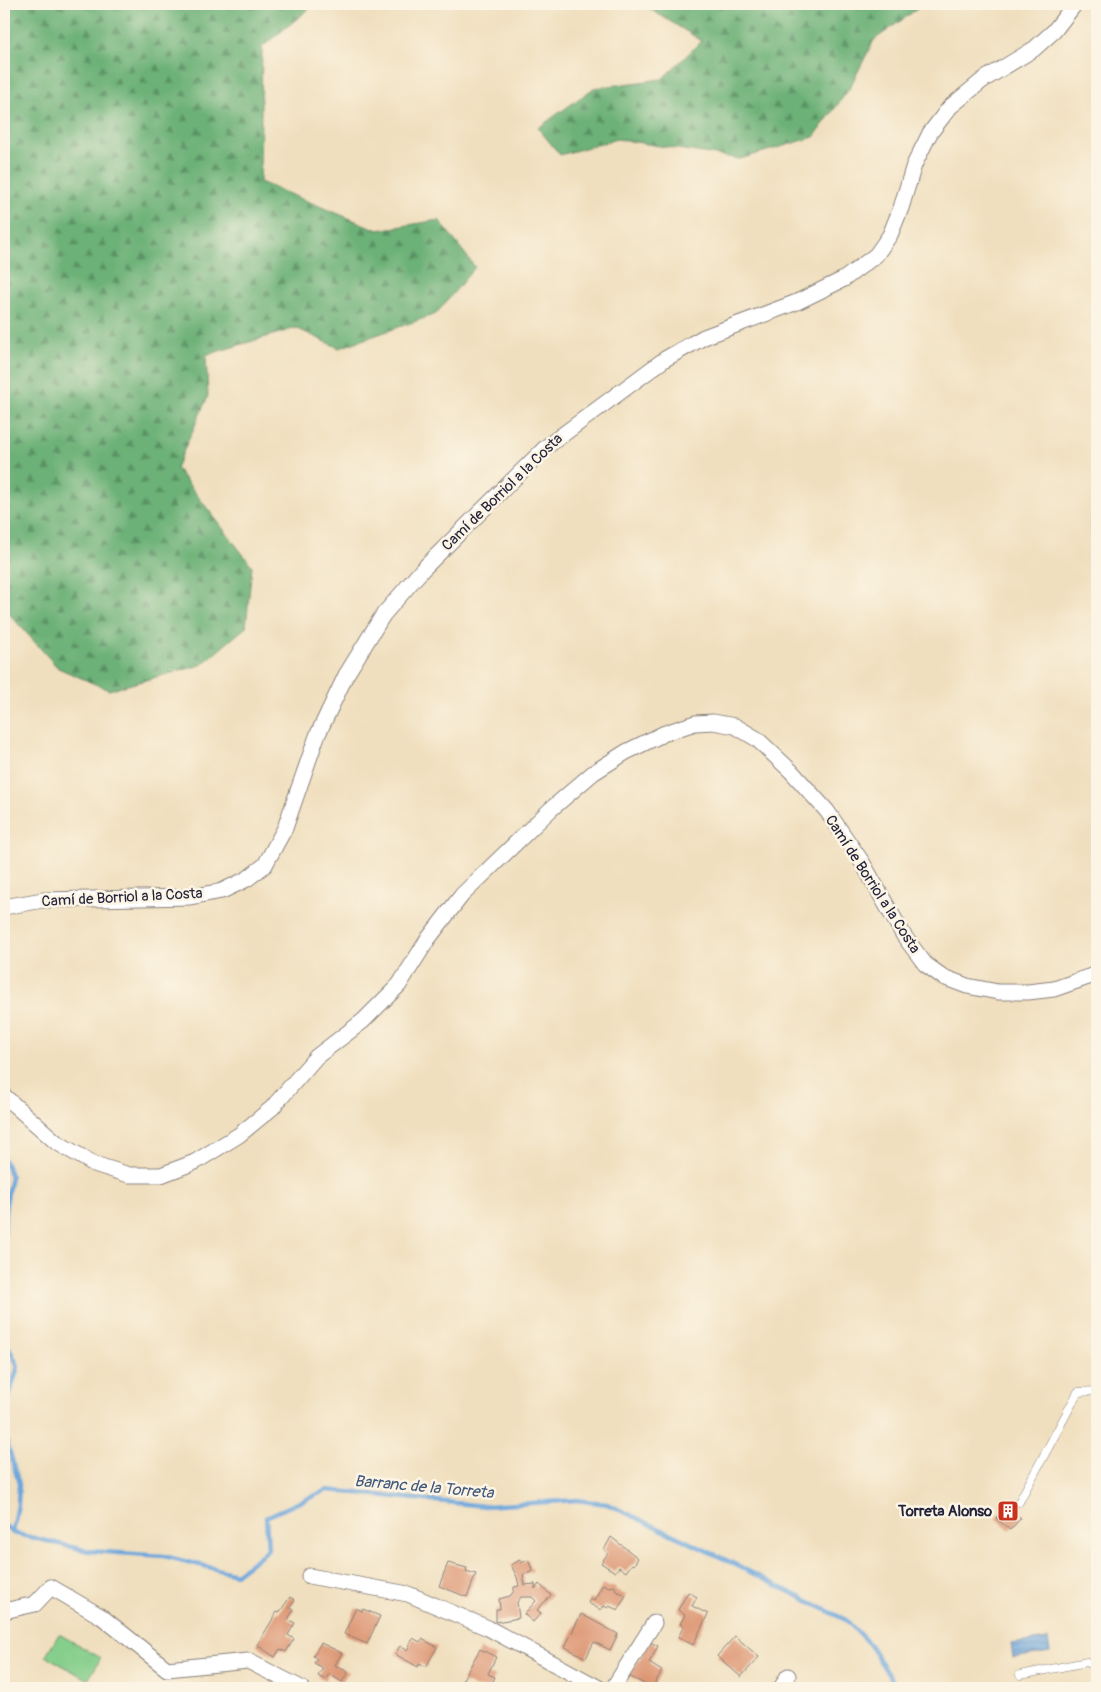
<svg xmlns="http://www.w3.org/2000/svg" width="1101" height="1692" font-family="Pangolin,sans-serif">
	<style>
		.grass { fill: #85ce8b; stroke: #547863 }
		.forest { fill: url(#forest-firs); stroke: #476a59 }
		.water { fill: url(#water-rules); stroke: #47648c }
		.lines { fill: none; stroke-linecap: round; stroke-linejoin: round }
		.stream { stroke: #6ca6dc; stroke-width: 4.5 }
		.building { fill: #dd9673 }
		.service-casing { stroke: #89807c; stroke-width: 9 }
		.minor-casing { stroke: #89807c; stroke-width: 17 }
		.service { stroke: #fff; stroke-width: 8 }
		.minor { stroke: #fff; stroke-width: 15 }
		.labels { text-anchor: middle; stroke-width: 5; stroke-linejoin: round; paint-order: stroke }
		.street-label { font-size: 15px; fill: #22223b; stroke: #fcf5e5 }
		.poi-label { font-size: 15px; font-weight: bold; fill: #22223b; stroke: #fcf5e5; text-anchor: end }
		.water-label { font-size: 16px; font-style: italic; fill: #40577b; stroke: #fcf5e5 }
	</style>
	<defs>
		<pattern id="forest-firs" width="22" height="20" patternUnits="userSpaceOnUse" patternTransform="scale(1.25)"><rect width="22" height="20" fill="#6cb177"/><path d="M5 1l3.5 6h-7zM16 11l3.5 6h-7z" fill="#589063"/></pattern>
		<pattern id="water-rules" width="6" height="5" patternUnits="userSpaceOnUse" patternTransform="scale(1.25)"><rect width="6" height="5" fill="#6ca6dc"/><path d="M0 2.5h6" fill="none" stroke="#5887b4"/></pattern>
	</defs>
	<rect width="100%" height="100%" fill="#fcf5e5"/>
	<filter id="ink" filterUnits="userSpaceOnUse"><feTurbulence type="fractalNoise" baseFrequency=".02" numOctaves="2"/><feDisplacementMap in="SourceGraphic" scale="10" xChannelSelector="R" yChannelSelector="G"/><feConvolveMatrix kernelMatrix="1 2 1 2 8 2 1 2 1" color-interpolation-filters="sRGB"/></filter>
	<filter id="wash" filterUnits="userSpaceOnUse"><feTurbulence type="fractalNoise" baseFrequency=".0096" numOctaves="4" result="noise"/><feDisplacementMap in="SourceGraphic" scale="20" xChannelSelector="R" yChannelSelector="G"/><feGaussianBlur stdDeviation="1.12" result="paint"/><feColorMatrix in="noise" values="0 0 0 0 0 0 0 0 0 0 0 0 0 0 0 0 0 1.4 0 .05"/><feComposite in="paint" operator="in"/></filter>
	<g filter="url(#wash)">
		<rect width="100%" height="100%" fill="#f0dfbe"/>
		<path class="grass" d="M59,1634L101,1658L88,1680L46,1656Z"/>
		<g class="forest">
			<path d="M4,4H315L262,47L260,182L378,230L439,220L475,267L436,314L339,348L296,328L206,355L208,396L176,468L252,566L246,627L201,665L109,690L58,668L4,608Z"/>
			<path d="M642,4H924L874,40L849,89L814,137L740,159L617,139L560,155L538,128L594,88L662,79L702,41Z"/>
		</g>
		<path class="water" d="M1048,1639L1050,1652L1013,1658L1011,1644Z"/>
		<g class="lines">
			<g class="stream">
				<path d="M4,1160L11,1176L6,1204L4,1235"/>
				<path d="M4,1269L7,1290L4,1295"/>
				<path d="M4,1338L18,1366L10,1393L4,1405"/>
				<path d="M4,1432L19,1484L18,1504L13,1533"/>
				<path d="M4,1525L13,1533L89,1551L164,1556L236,1574L268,1550L266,1517L327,1490L485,1506L577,1500L607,1504L718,1556L846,1620L870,1645L897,1688"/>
			</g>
		</g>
		<g id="blocks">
			<g class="building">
				<path d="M1008,1505L1021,1518L1010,1530L996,1518Z"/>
				<path d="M611,1537L638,1558L634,1565L632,1564L626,1572L619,1567L615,1572L601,1563L608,1553L604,1550Z"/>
				<path d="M520,1560L521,1563L528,1560L533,1571L523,1575L525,1585L535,1584V1589L539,1584L551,1595L537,1610L541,1613L533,1622L524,1614L536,1601L532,1597H521L517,1602L519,1618L496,1622V1609H500L499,1599L510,1596L514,1591V1587L519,1586L517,1577L511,1565Z"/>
				<path d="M448,1563L467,1568L466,1571L476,1574L467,1597L439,1586Z"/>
				<path d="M603,1584L609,1587L613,1586L615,1587L616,1591L626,1595L618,1610L609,1606L608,1608L604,1606L601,1610L588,1603L591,1598L594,1600Z"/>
				<path d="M688,1592L697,1597L692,1606L708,1614L693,1645L678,1637L684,1626L680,1624L685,1615L678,1610Z"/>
				<path d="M290,1597L295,1600L290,1608L294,1610L288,1619L295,1623L288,1635L294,1639L286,1652L280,1649L275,1657L257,1645L277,1612L279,1613Z"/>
				<path d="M356,1608L362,1611L363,1609L380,1616L367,1644L344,1634Z"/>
				<path d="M581,1614L618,1634L610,1650L594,1642L586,1658L565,1647Z"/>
				<path d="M735,1636L759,1657L741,1677L717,1656Z"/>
				<path d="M413,1638L420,1642L422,1639L437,1647L426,1667L420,1663L418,1667L395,1654L400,1646L407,1650Z"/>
				<path d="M650,1642L658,1646L649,1663L662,1671L652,1688L629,1676Z"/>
				<path d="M321,1643L342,1653L335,1665L348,1672L342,1682L329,1674L325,1680L318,1676L323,1668L314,1663L317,1659L313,1656Z"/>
				<path d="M480,1649L496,1657L488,1674L495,1677L490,1688H476L462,1681Z"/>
			</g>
		</g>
	</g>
	<g filter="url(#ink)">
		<use href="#blocks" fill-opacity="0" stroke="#89807c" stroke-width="1"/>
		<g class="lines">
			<g class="service-casing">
				<g id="service">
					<path d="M1096,1365L1097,1367"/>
					<path d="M1019,1502L1078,1392L1097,1391"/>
					<path d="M1020,1675L1087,1662L1097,1667"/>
				</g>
			</g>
			<g class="minor-casing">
				<g id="minor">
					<path d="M4,907L43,900L190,897L222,891L247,879L265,865L285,828L317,736L346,675L383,615L422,570L546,447L665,359L704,337L797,302L844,279L876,255L890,235L901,208L914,165L930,133L950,107L983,80L1034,49L1054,31L1075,4"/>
					<path d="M4,1096L56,1142L94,1164L129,1175H161L195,1162L239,1135L272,1108L316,1057L363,1021L399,985L428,939L462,895L550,810L593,773L626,752L665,733L695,723L713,722L735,726L757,739L791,771L827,811L862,862L904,936L925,964L943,977L967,986L998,992H1028L1054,989L1097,974"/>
					<path d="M309,1576L408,1594L488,1628L599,1688"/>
					<path d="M4,1611L35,1604L51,1587L102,1617L167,1669L248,1661L301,1688"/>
					<path d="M613,1688L654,1623"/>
					<path d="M781,1688L788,1676"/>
				</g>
			</g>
			<use href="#service" class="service"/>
			<use href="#minor" class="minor"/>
		</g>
	</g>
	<defs>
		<g id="building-square" transform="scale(1.125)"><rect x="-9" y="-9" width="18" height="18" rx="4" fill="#c8321e" stroke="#fcf5e5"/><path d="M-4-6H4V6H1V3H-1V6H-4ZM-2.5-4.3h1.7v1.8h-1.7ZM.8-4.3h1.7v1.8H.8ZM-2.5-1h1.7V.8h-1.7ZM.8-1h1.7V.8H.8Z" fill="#fff"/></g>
	</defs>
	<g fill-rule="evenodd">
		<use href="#building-square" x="1008" y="1511"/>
	</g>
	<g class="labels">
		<g class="street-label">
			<text transform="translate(502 492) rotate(-44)" y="5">Camí de Borriol a la Costa</text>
			<text transform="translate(873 884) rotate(57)" y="5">Camí de Borriol a la Costa</text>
			<text transform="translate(122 897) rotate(-3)" y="5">Camí de Borriol a la Costa</text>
		</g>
		<g class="poi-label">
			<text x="992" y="1516">Torreta Alonso</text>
		</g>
		<g class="water-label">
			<text transform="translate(424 1486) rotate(5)" y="6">Barranc de la Torreta</text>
		</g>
	</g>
	<rect width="1101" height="1692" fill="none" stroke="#fcf5e5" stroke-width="20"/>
</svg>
